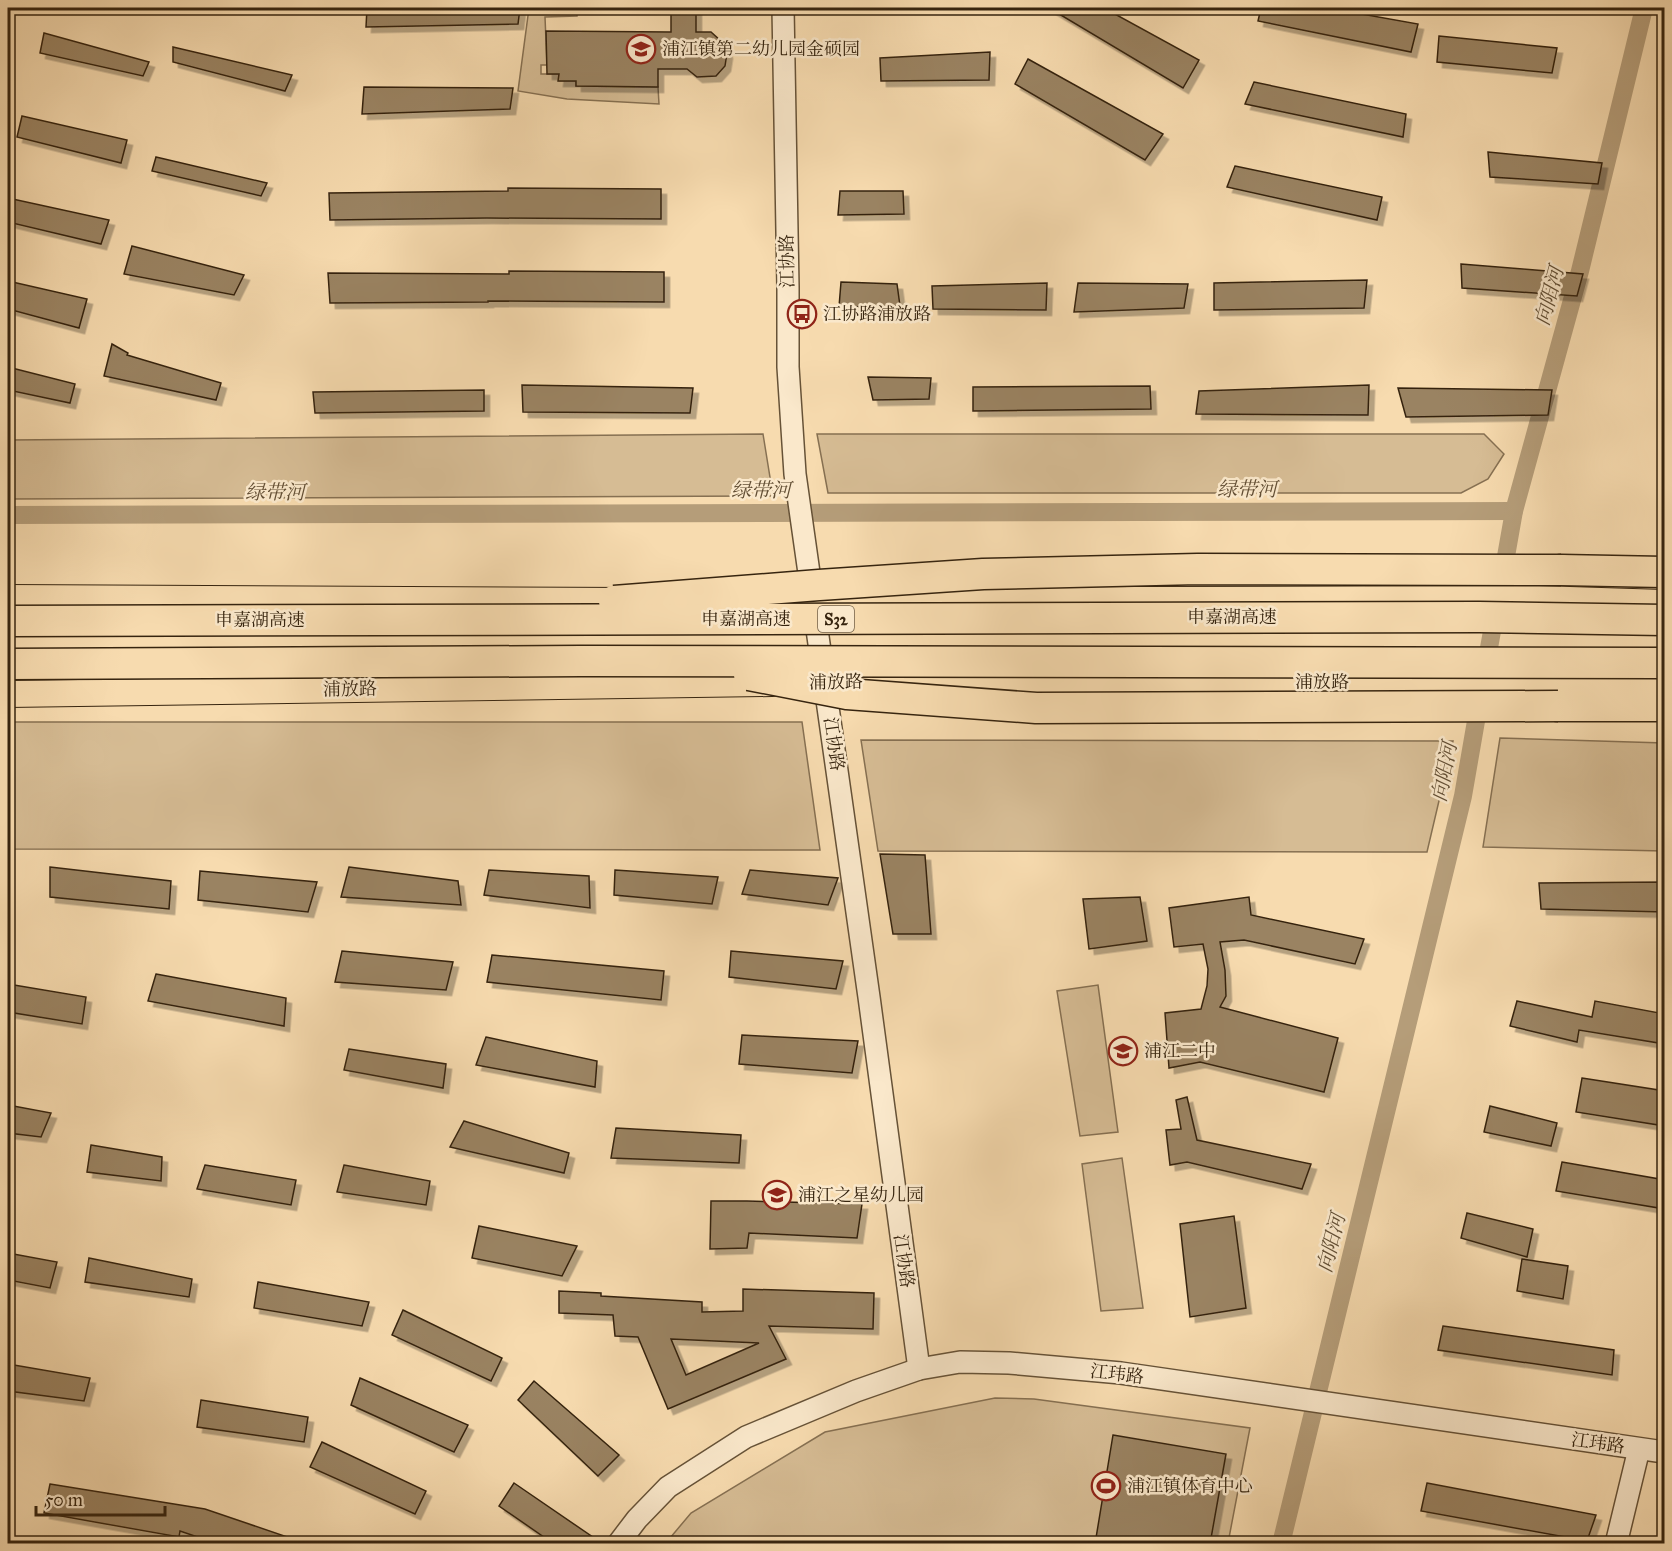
<svg xmlns="http://www.w3.org/2000/svg" width="1672" height="1551" font-family="'IM FELL Great Primer','Noto Serif SC',serif">
	<style>
		.green { fill: #d6bc94; stroke: #867052; stroke-width: 1.5 }
		.lines { fill: none; stroke-linecap: round; stroke-linejoin: round }
		.canal { stroke: #b59d79; stroke-width: 18 }
		.building { fill: #9a8362; stroke: #36240f; stroke-width: 1.5; fill-rule: evenodd; filter: url(#shadow) }
		.minor-casing { stroke: #665237; stroke-width: 24 }
		.major-casing { stroke: #36240f; stroke-width: 28 }
		.highway-casing { stroke: #36240f; stroke-width: 33 }
		.minor { stroke: #fae8cb; stroke-width: 21 }
		.major { stroke: #f7dbaf; stroke-width: 26 }
		.highway { stroke: #f7dbaf; stroke-width: 30 }
		.highway-bridge-casing { stroke: #36240f; stroke-width: 33; stroke-linecap: butt }
		.highway-bridge { stroke: #f7dbaf; stroke-width: 30 }
		.labels { text-anchor: middle; stroke-width: 5; stroke-linejoin: round; paint-order: stroke }
		.shield { fill: #fae8cb; stroke: #715f47; stroke-width: 1.5 }
		.shield-label { font-size: 16px; font-weight: bold; fill: #36240f }
		.poi-label { font-size: 18px; fill: #36240f; stroke: #fae8cb; text-anchor: start }
		.street-label { font-size: 18px; fill: #36240f; stroke: #fae8cb }
		.water-label { font-size: 20px; font-style: italic; fill: #624e34; stroke: #fae8cb }
	</style>
	<defs>
		<filter id="shadow"><feDropShadow dx="5.5" dy="5.5" stdDeviation="0" flood-color="#0004"/></filter>
	</defs>
	<rect width="100%" height="100%" fill="#f7dbaf"/>
	<filter id="stains"><feTurbulence type="fractalNoise" baseFrequency=".00333" numOctaves="4"/><feColorMatrix values="0 0 0 0 .2 0 0 0 0 .09 0 0 0 0 .02 0 0 0 .5 -.17"/></filter>
	<radialGradient id="worn" r=".72"><stop offset=".6" stop-color="#630" stop-opacity="0"/><stop offset="1" stop-color="#630" stop-opacity=".3"/></radialGradient>
	<g class="green">
		<path d="M529,8H577V16L545,17L547,65H541V74H559V81H576V86L658,87L659,104L567,99L518,91Z"/>
		<path d="M763,434L773,496L8,499V440Z"/>
		<path d="M817,434H1484L1504,454L1488,479L1461,493H828Z"/>
		<path d="M8,722H802L820,850L8,849Z"/>
		<path d="M1500,738L1664,743V851L1483,847Z"/>
		<path d="M861,740L1453,741L1427,852H1385L878,851Z"/>
		<path d="M1098,985L1118,1132L1080,1136L1057,991Z"/>
		<path d="M1122,1158L1143,1308L1101,1311L1082,1164Z"/>
		<path d="M995,1398L1034,1399L1250,1428L1228,1543L665,1544L691,1513L825,1432Z"/>
	</g>
	<g class="lines">
		<g class="canal">
			<path d="M8,515L1514,511"/>
			<path d="M1502,579L1514,511L1580,271L1644,8"/>
			<path d="M1485,670L1496,609"/>
			<path d="M1281,1544L1463,796L1480,698"/>
		</g>
	</g>
	<g class="building">
		<path d="M367,8H520L518,24L366,27Z"/>
		<path d="M671,8H696V32H711L722,42L727,53L725,66L716,76L697,77L687,69H658V87L576,86V81H558L559,74H547L546,31L671,32Z"/>
		<path d="M1049,8H1104L1199,60L1183,88Z"/>
		<path d="M1261,8H1328L1418,24L1411,52L1258,21Z"/>
		<path d="M44,33L149,62L143,76L40,53Z"/>
		<path d="M1439,36L1557,48L1552,73L1437,62Z"/>
		<path d="M173,47L292,75L285,91L173,62Z"/>
		<path d="M990,52L989,80L881,81L880,58Z"/>
		<path d="M1028,59L1163,134L1145,160L1015,84Z"/>
		<path d="M1254,82L1406,114L1403,137L1245,104Z"/>
		<path d="M364,87L513,88L510,109L362,114Z"/>
		<path d="M22,116L127,140L121,163L17,137Z"/>
		<path d="M1488,152L1602,163L1598,184L1490,177Z"/>
		<path d="M156,157L267,183L261,196L152,171Z"/>
		<path d="M1235,166L1382,197L1377,220L1227,187Z"/>
		<path d="M508,188L661,189V219L487,218L330,220L329,193L508,191Z"/>
		<path d="M840,191H903L904,214L838,215Z"/>
		<path d="M8,198L109,220L101,244L8,222Z"/>
		<path d="M132,246L244,275L234,295L124,274Z"/>
		<path d="M1461,264L1583,274L1577,296L1462,288Z"/>
		<path d="M509,271L664,272V302L488,301V302L330,303L328,273L509,274Z"/>
		<path d="M1367,280L1364,308L1214,310V283Z"/>
		<path d="M8,281L87,299L79,328L8,309Z"/>
		<path d="M841,282L897,284L900,306L839,307Z"/>
		<path d="M1047,283L1046,310L933,309L932,286Z"/>
		<path d="M1078,283L1188,284L1184,308L1074,312Z"/>
		<path d="M112,344L128,353L127,355L221,383L216,400L104,376Z"/>
		<path d="M8,367L75,384L70,403L8,390Z"/>
		<path d="M868,377L931,378L929,399L873,400Z"/>
		<path d="M522,385L693,388L690,413L523,412Z"/>
		<path d="M1369,385L1368,415L1196,414L1199,391Z"/>
		<path d="M1150,386L1151,409L973,411V387Z"/>
		<path d="M1398,388L1552,390L1548,415L1406,417Z"/>
		<path d="M484,390V411L315,413L313,392Z"/>
		<path d="M880,854L925,855L931,934H893Z"/>
		<path d="M50,867L171,881L169,909L50,897Z"/>
		<path d="M349,867L458,881L461,905L341,897Z"/>
		<path d="M489,870L589,876L590,908L484,895Z"/>
		<path d="M615,870L718,877L712,904L614,895Z"/>
		<path d="M750,870L838,878L828,905L742,894Z"/>
		<path d="M200,871L317,882L308,912L198,900Z"/>
		<path d="M1665,882V912L1541,909L1539,883Z"/>
		<path d="M1140,897L1147,941L1089,949L1083,899Z"/>
		<path d="M1249,897L1251,915L1364,939L1355,964L1244,940L1220,942L1225,970L1226,996L1220,1007L1338,1038L1324,1092L1200,1062L1169,1068L1165,1013L1201,1009L1207,986L1208,969L1203,944L1174,947L1169,908Z"/>
		<path d="M342,951L453,962L446,990L335,982Z"/>
		<path d="M731,951L843,961L836,989L729,977Z"/>
		<path d="M492,955L664,971L661,1000L487,982Z"/>
		<path d="M156,974L286,998L284,1026L148,1001Z"/>
		<path d="M8,984L86,997L82,1024L8,1012Z"/>
		<path d="M1517,1001L1592,1017L1595,1001L1665,1014V1044L1579,1030L1577,1042L1510,1026Z"/>
		<path d="M742,1035L858,1041L852,1073L739,1064Z"/>
		<path d="M486,1037L597,1061L595,1087L476,1065Z"/>
		<path d="M349,1049L446,1064L443,1088L344,1070Z"/>
		<path d="M1582,1078L1665,1091V1126L1576,1112Z"/>
		<path d="M1187,1097L1197,1140L1311,1164L1302,1189L1187,1162L1170,1165L1166,1130L1181,1129L1176,1100Z"/>
		<path d="M8,1105L51,1113L41,1137L8,1133Z"/>
		<path d="M1490,1106L1557,1123L1551,1146L1484,1132Z"/>
		<path d="M464,1121L569,1153L564,1173L450,1147Z"/>
		<path d="M616,1128L741,1135L739,1163L611,1158Z"/>
		<path d="M91,1145L162,1157L161,1181L87,1172Z"/>
		<path d="M1562,1162L1665,1180V1209L1556,1191Z"/>
		<path d="M205,1165L296,1180L291,1205L197,1189Z"/>
		<path d="M344,1165L430,1181L426,1205L337,1192Z"/>
		<path d="M711,1201H747L862,1204L857,1238L749,1233L747,1248L710,1249Z"/>
		<path d="M1467,1213L1533,1229L1527,1257L1461,1238Z"/>
		<path d="M1234,1216L1246,1308L1190,1317L1180,1224Z"/>
		<path d="M479,1226L577,1246L562,1276L472,1258Z"/>
		<path d="M8,1253L57,1262L50,1288L8,1280Z"/>
		<path d="M89,1258L192,1279L189,1297L85,1282Z"/>
		<path d="M1522,1259L1568,1266L1563,1299L1517,1291Z"/>
		<path d="M258,1282L369,1302L362,1326L254,1308Z"/>
		<path d="M743,1289L874,1293L873,1329L769,1326L786,1359L668,1409L638,1337L615,1336L613,1315L559,1313V1291L601,1293V1296L702,1302V1312L743,1311ZM671,1339L759,1343L686,1375Z"/>
		<path d="M403,1310L502,1358L491,1381L392,1335Z"/>
		<path d="M1443,1326L1614,1350L1612,1375L1438,1350Z"/>
		<path d="M8,1364L90,1378L84,1401L8,1391Z"/>
		<path d="M360,1378L468,1425L454,1452L351,1405Z"/>
		<path d="M534,1381L619,1455L598,1476L518,1400Z"/>
		<path d="M201,1400L308,1417L304,1442L197,1427Z"/>
		<path d="M1113,1435L1226,1454L1210,1544H1095Z"/>
		<path d="M322,1442L426,1491L415,1514L310,1467Z"/>
		<path d="M514,1483L603,1544H554L499,1506Z"/>
		<path d="M1427,1483L1596,1515L1587,1541L1421,1511Z"/>
		<path d="M50,1484L205,1509L299,1541V1544H218L180,1531L179,1537L44,1513Z"/>
	</g>
	<g class="lines">
		<g class="minor-casing">
			<g id="minor">
				<path d="M783,8L788,287V367L795,474L869,997L919,1369"/>
				<path d="M618,1544L637,1519L668,1487L746,1437L856,1391L919,1369L960,1362L1009,1363L1121,1373L1664,1452"/>
				<path d="M1616,1544L1639,1449"/>
			</g>
		</g>
		<g class="major-casing">
			<g id="major">
				<path d="M8,598L632,601"/>
				<path d="M771,601L1538,599L1664,603"/>
				<path d="M851,682H1664"/>
				<path d="M8,694L772,683"/>
			</g>
		</g>
		<g class="highway-casing">
			<g id="highway">
				<path d="M1561,570L1664,572"/>
				<path d="M1558,706H1664"/>
			</g>
		</g>
		<use href="#minor" class="minor"/>
		<use href="#major" class="major"/>
		<use href="#highway" class="highway"/>
		<g class="highway-bridge-casing">
			<g id="highway-bridge">
				<path d="M614,601L819,585L983,574L1198,569L1561,570"/>
				<path d="M8,621L1479,617L1664,620"/>
				<path d="M8,664L581,661L1664,663"/>
				<path d="M749,675L847,694L1036,708L1558,706"/>
			</g>
		</g>
		<use href="#highway-bridge" class="highway-bridge"/>
	</g>
	<defs>
		<g id="school-ring" transform="scale(1.5)"><circle r="9.5" fill="#fae8cb" stroke="#8f2418" stroke-width="1.5"/><path d="M0-5L7-2L0 1L-7-2ZM-4 1L0 2.5L4 1V4Q0 6-4 4Z" fill="#8f2418"/></g>
		<g id="bus-ring" transform="scale(1.5)"><circle r="9.5" fill="#fae8cb" stroke="#8f2418" stroke-width="1.5"/><path d="M-5-6H5V4H4V6H2V4H-2V6H-4V4H-5ZM-3.5-4V0h7V-4ZM-3.5 1.2v1.5H-2V1.2ZM2 1.2v1.5H3.5V1.2Z" fill="#8f2418"/></g>
		<g id="stadium-ring" transform="scale(1.5)"><circle r="9.5" fill="#fae8cb" stroke="#8f2418" stroke-width="1.5"/><path d="M0-5a6.5 5 0 1 0 0 10a6.5 5 0 1 0 0-10ZM-3.5-1.8h7v3.6h-7Z" fill="#8f2418"/></g>
	</defs>
	<g fill-rule="evenodd">
		<use href="#school-ring" x="641" y="49"/>
		<use href="#bus-ring" x="802" y="314"/>
		<use href="#school-ring" x="1123" y="1051"/>
		<use href="#school-ring" x="777" y="1195"/>
		<use href="#stadium-ring" x="1106" y="1486"/>
	</g>
	<g class="labels">
		<rect class="shield" x="818" y="606" width="36" height="26" rx="4.5"/>
		<g class="shield-label">
			<text x="836" y="625">S32</text>
		</g>
		<g class="poi-label">
			<text x="662" y="55">浦江镇第二幼儿园金硕园</text>
			<text x="823" y="320">江协路浦放路</text>
			<text x="1144" y="1057">浦江二中</text>
			<text x="798" y="1201">浦江之星幼儿园</text>
			<text x="1127" y="1492">浦江镇体育中心</text>
		</g>
		<g class="street-label">
			<text transform="translate(787 261) rotate(-91)" y="6">江协路</text>
			<text x="1232" y="623">申嘉湖高速</text>
			<text x="746" y="625">申嘉湖高速</text>
			<text x="260" y="626">申嘉湖高速</text>
			<text transform="translate(836 682) rotate(-1)" y="6">浦放路</text>
			<text x="1322" y="688">浦放路</text>
			<text transform="translate(350 689) rotate(-1)" y="6">浦放路</text>
			<text transform="translate(834 744) rotate(82)" y="6">江协路</text>
			<text transform="translate(904 1261) rotate(82)" y="6">江协路</text>
			<text transform="translate(1117 1374) rotate(7)" y="6">江玮路</text>
			<text transform="translate(1598 1443) rotate(8)" y="6">江玮路</text>
		</g>
		<g class="water-label">
			<text transform="translate(1549 296) rotate(-75)" y="7">向阳河</text>
			<text x="1247" y="496">绿带河</text>
			<text x="761" y="497">绿带河</text>
			<text x="275" y="499">绿带河</text>
			<text transform="translate(1444 772) rotate(-79)" y="7">向阳河</text>
			<text transform="translate(1331 1243) rotate(-76)" y="7">向阳河</text>
		</g>
	</g>
	<rect width="1672" height="1551" fill="none" stroke="#f7dbaf" stroke-width="30"/>
	<rect x="9" y="9" width="1654" height="1533" fill="none" stroke="#36240f" stroke-width="3"/>
	<rect x="15" y="15" width="1642" height="1521" fill="none" stroke="#36240f" stroke-width="1.5"/>
	<path d="M36 1506v9h129v-9" fill="none" stroke="#36240f" stroke-width="3"/>
	<text x="45" y="1506" font-size="18" fill="#36240f" stroke="#fae8cb" stroke-width="4.5" paint-order="stroke">50 m</text>
	<rect width="100%" height="100%" filter="url(#stains)"/>
	<rect width="100%" height="100%" fill="url(#worn)"/>
</svg>
